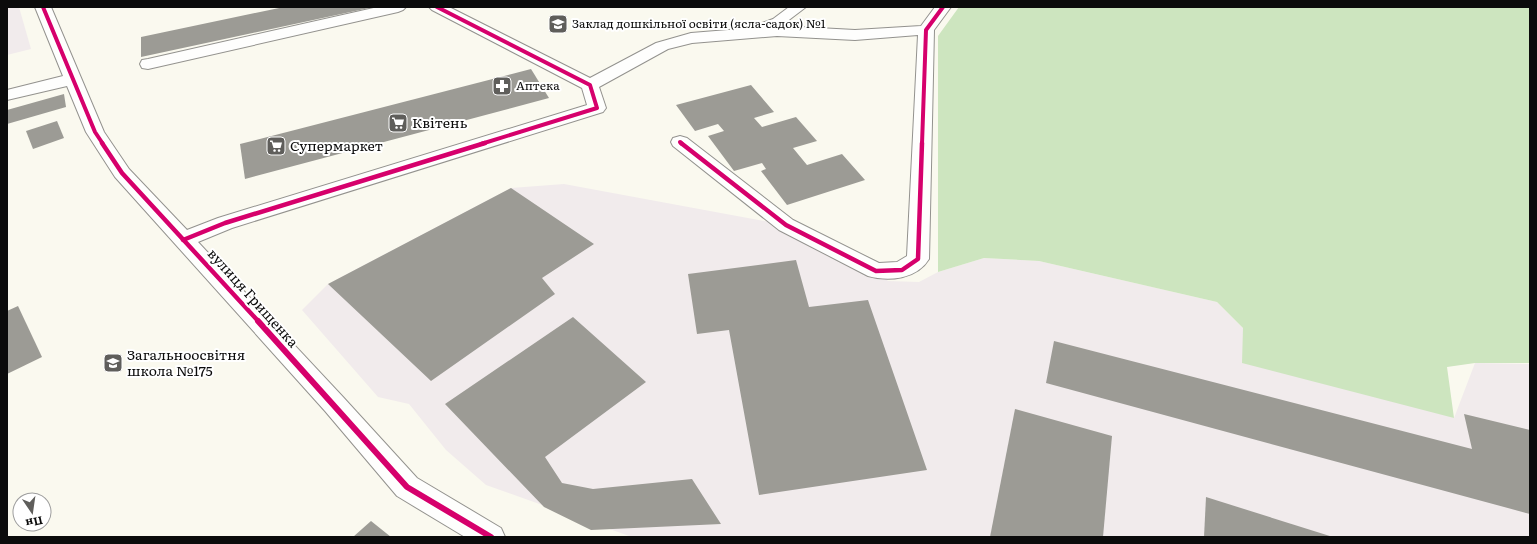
<svg xmlns="http://www.w3.org/2000/svg" width="1537" height="544" font-family="Literata,serif">
	<style>
		.industrial { fill: #f1ebec }
		.forest { fill: #cde5bf }
		.building { fill: #9c9b95 }
		.lines { fill: none; stroke-linecap: round; stroke-linejoin: round }
		.minor-casing { stroke: #93928e; stroke-width: 2 }
		.minor { fill: #fefefd; fill-rule: evenodd }
		.cycleway-far2-casing { stroke: #fff; stroke-width: 6 }
		.cycleway-far1-casing { stroke: #fff; stroke-width: 7 }
		.cycleway-casing { stroke: #fff; stroke-width: 8 }
		.cycleway-far2 { stroke: #d6006c; stroke-width: 4 }
		.cycleway-far1 { stroke: #d6006c; stroke-width: 4.5 }
		.cycleway { stroke: #d6006c; stroke-width: 6 }
		.labels { text-anchor: middle; stroke-width: 4; stroke-linejoin: round; paint-order: stroke }
		.far-poi-label { font-size: 12px; fill: #0b0b0b; stroke: #fff; text-anchor: start }
		.poi-label { font-size: 14px; fill: #0b0b0b; stroke: #fff; text-anchor: start }
		.street-label { font-size: 14px; fill: #0b0b0b; stroke: #fff }
	</style>
	<rect width="100%" height="100%" fill="#faf9ef"/>
	<g class="industrial">
		<path d="M7,7H19L31,49L7,55Z"/>
		<path d="M564,184L786,225L876,271L888,281L919,282L938,272L984,258L1039,261L1217,302L1243,328L1454,418L1475,363L1530,364V537H632L486,485L446,450L409,404L378,397L302,310L328,284L511,188Z"/>
	</g>
	<path class="forest" d="M959,7H1530V363H1475L1447,367L1454,418L1242,363L1243,328L1217,302L1039,261L984,258L938,272V36Z"/>
	<g class="building">
		<path d="M284,7L369,8L141,57V37Z"/>
		<path d="M531,69L549,98L245,179L240,144Z"/>
		<path d="M751,85L774,112L754,118L762,127L796,117L817,141L793,148L807,165L842,154L865,180L787,205L761,171L766,169L762,163L734,171L708,136L724,131L718,124L695,131L676,105Z"/>
		<path d="M64,94L66,107L7,124V110Z"/>
		<path d="M57,121L64,138L33,149L26,131Z"/>
		<path d="M511,188L594,244L542,278L555,294L431,381L328,284Z"/>
		<path d="M796,260L809,307L868,300L927,470L759,495L729,330L697,334L688,274Z"/>
		<path d="M18,306L42,357L7,374V311Z"/>
		<path d="M573,317L646,382L545,457L562,483L593,489L692,479L721,524L591,530L544,507L445,404Z"/>
		<path d="M1054,341L1472,449L1464,414L1530,430V514L1046,383Z"/>
		<path d="M1015,409L1112,436L1103,537H990Z"/>
		<path d="M1206,497L1333,537H1204Z"/>
		<path d="M371,521L391,537H353Z"/>
	</g>
	<g class="lines">
		<g class="minor-casing">
			<g id="minor">
				<path d="M35,7H51L104,132L129,169L187,230L218,218L587,105L582,88L432,10L429,7H449L590,78L656,43L691,33L753,28L754,26L773,19L789,7H806L781,26L855,30L921,26L935,7H951L934,30L929,259C917,279 889,282 868,276L779,230L673,146L671,142L673,138L680,136L687,138L793,220L879,263L897,262L907,256L918,35L855,40L777,36L692,43L668,49L599,87L606,108L603,112L232,228L198,242L343,397L417,478L501,528L505,537H465L397,496L325,411L115,177L86,132L67,86L7,100V90L63,76Z"/>
				<path d="M378,7H406L403,10L398,12L148,69L142,68L140,64L142,60L148,59Z"/>
			</g>
		</g>
		<use href="#minor" class="minor"/>
		<g class="cycleway-far2-casing">
			<g id="cycleway-far2">
				<path d="M43,7L95,132L103,144"/>
				<path d="M437,7L590,85L597,108L481,144"/>
				<path d="M680,142L682,144"/>
				<path d="M922,144L926,30L943,7"/>
			</g>
		</g>
		<g class="cycleway-far1-casing">
			<g id="cycleway-far1">
				<path d="M102,143L122,173L259,322"/>
				<path d="M681,143L786,225L876,271L902,270L918,259L922,143"/>
				<path d="M183,240L225,223L485,143"/>
			</g>
		</g>
		<g class="cycleway-casing">
			<path id="cycleway" d="M258,321L407,487L491,537"/>
		</g>
		<use href="#cycleway-far2" class="cycleway-far2"/>
		<use href="#cycleway-far1" class="cycleway-far1"/>
		<use href="#cycleway" class="cycleway"/>
	</g>
	<defs>
		<g id="school-square" transform="scale(1)"><rect x="-9" y="-9" width="18" height="18" rx="4" fill="#5f5e5b" stroke="#fff"/><path d="M0-5L7-2L0 1L-7-2ZM-4 1L0 2.5L4 1V4Q0 6-4 4Z" fill="#fff"/></g>
		<g id="pharmacy-square" transform="scale(1)"><rect x="-9" y="-9" width="18" height="18" rx="4" fill="#5f5e5b" stroke="#fff"/><path d="M-2-6h4v4h4v4h-4v4h-4v-4h-4v-4h4Z" fill="#fff"/></g>
		<g id="supermarket-square" transform="scale(1)"><rect x="-9" y="-9" width="18" height="18" rx="4" fill="#5f5e5b" stroke="#fff"/><path d="M-6-5.5h2.5l.6 2H6L4.5 2H-2.5L-4.4-4H-6ZM-1.5 3.2a1.3 1.3 0 1 0 .1 0ZM3 3.2a1.3 1.3 0 1 0 .1 0Z" fill="#fff"/></g>
	</defs>
	<g fill-rule="evenodd">
		<use href="#school-square" x="558" y="24"/>
		<use href="#pharmacy-square" x="502" y="86"/>
		<use href="#supermarket-square" x="398" y="123"/>
		<use href="#supermarket-square" x="276" y="146"/>
		<use href="#school-square" x="113" y="363"/>
	</g>
	<g class="labels">
		<g class="far-poi-label">
			<text x="572" y="28">Заклад дошкільної освіти (ясла-садок) №1</text>
			<text x="516" y="90">Аптека</text>
		</g>
		<g class="poi-label">
			<text x="412" y="128">Квітень</text>
			<text x="290" y="151">Супермаркет</text>
			<text x="127" y="360">Загальноосвітня<tspan x="127" dy="16">школа №175</tspan></text>
		</g>
		<g class="street-label">
			<text transform="translate(253 298) rotate(48)" y="5">вулиця Грищенка</text>
		</g>
	</g>
	<rect width="1537" height="544" fill="none" stroke="#0b0b0b" stroke-width="16"/>
	<g transform="translate(32 512) rotate(167)"><circle r="19" fill="#ffffff" stroke="#9d9d9d"/>
	<path d="M0-3L7 15L0 10L-7 15Z" fill="#5f5e5b"/>
	<text y="-6" font-size="11" font-weight="bold" text-anchor="middle" fill="#0b0b0b">Пн</text>
	</g>
</svg>
